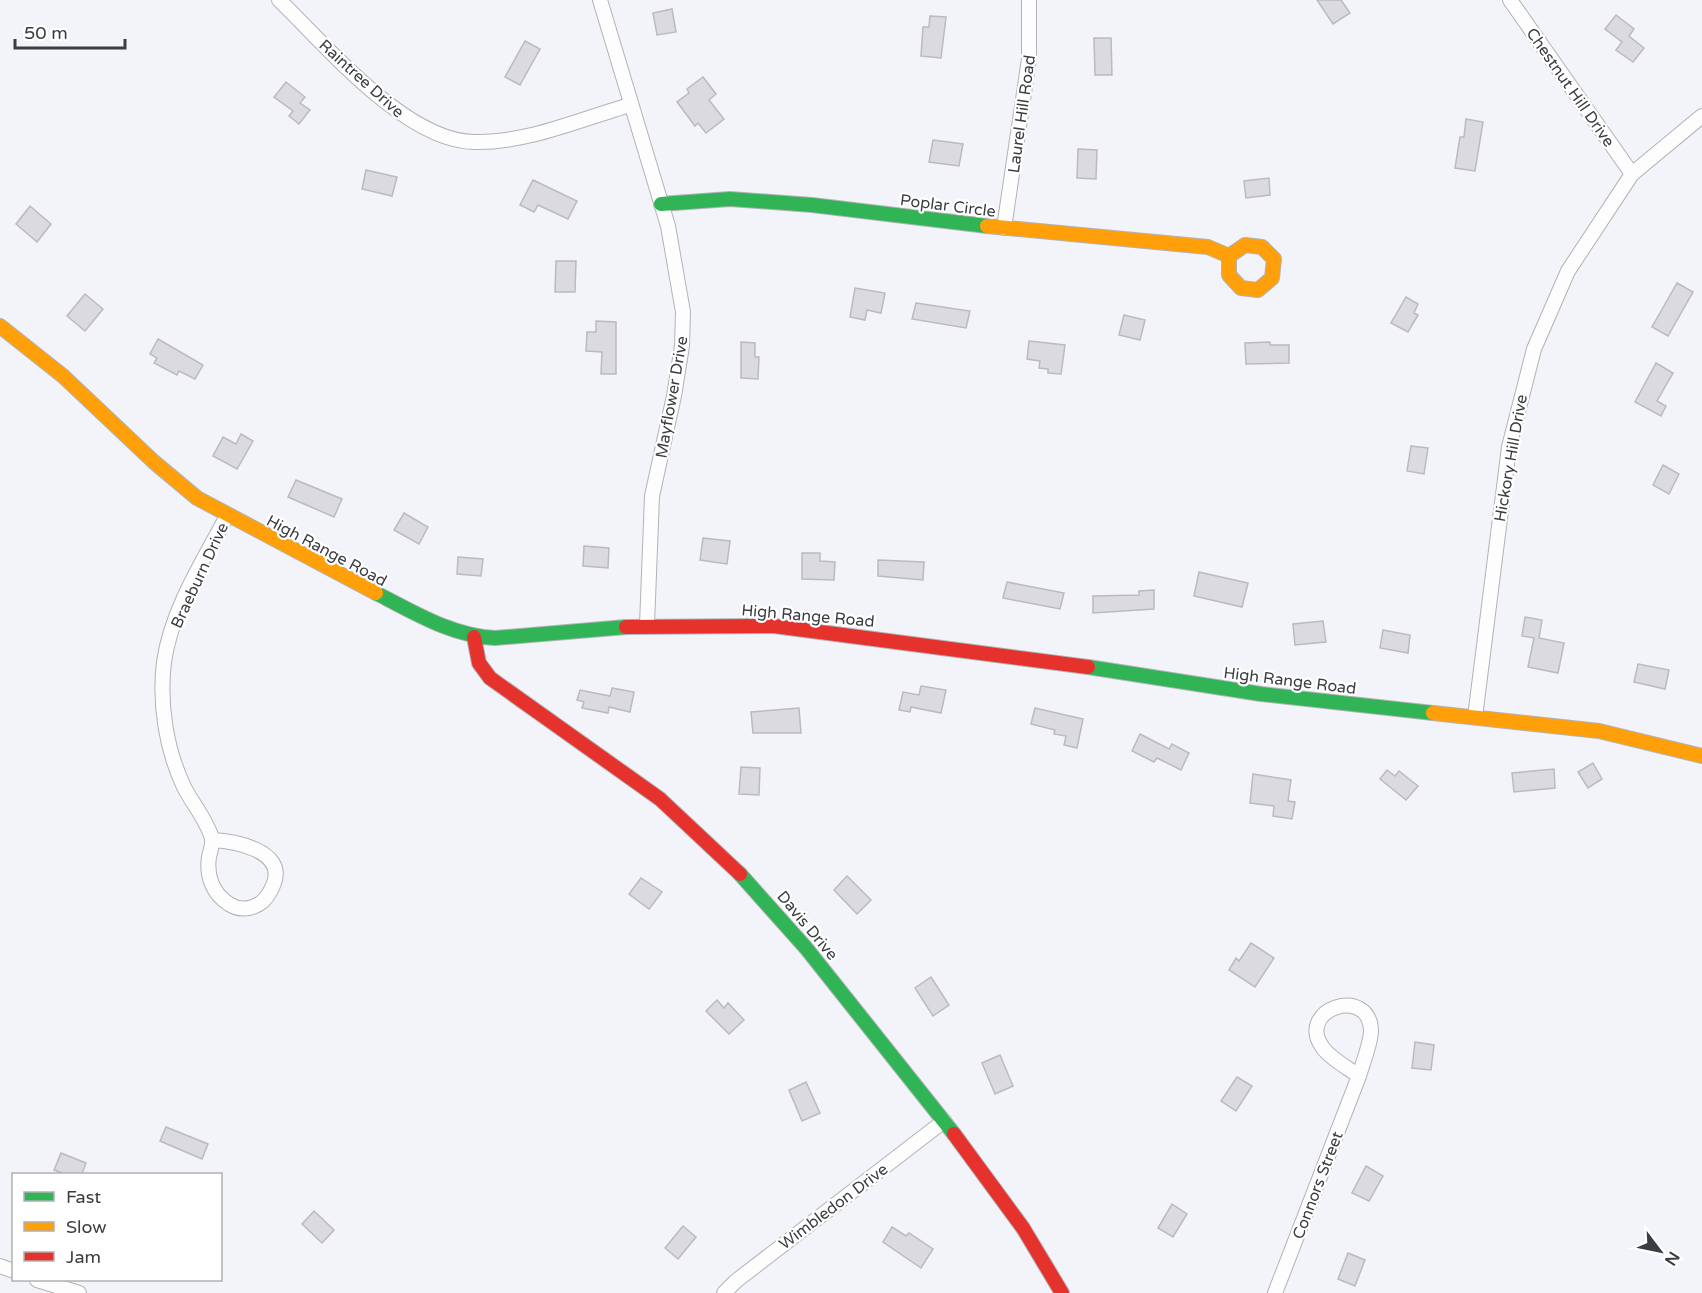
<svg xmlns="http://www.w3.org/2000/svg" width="1702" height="1293" font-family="'Varela Round',sans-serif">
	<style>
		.building { fill: #dbdade; stroke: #bbbabe; stroke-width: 1.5 }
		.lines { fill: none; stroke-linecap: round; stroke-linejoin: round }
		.street-casing { stroke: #b2b3b7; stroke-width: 16 }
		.fast-casing { stroke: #b2b3b7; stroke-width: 16 }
		.slow-casing { stroke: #b2b3b7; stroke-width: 16 }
		.jam-casing { stroke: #b2b3b7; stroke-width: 16 }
		.street { stroke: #fdfdfe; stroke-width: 14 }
		.fast { stroke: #30b455; stroke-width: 14 }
		.slow { stroke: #ff9f0a; stroke-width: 14 }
		.jam { stroke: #e5322d; stroke-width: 14 }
		.labels { text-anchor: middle; stroke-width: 4.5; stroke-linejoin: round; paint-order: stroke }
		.street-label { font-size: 16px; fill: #3b3d41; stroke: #fff }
	</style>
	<rect width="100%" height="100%" fill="#f2f4fa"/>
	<g class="building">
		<path d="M1317,0H1341L1350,13L1333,24Z"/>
		<path d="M672,9L676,32L657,35L653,13Z"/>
		<path d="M1616,15L1634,29L1629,36L1644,48L1633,62L1616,50L1622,42L1605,29Z"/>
		<path d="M930,16L946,17L941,58L921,56L923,27H929Z"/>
		<path d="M1094,38H1111L1112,75H1095Z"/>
		<path d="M525,41L540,49L520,85L505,77Z"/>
		<path d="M703,77L716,94L709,100L724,119L706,133L698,123L695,126L677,102L689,93L687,89Z"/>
		<path d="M286,82L305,97L300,103L310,110L299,124L289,116L293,111L274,97Z"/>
		<path d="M1466,119L1483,122L1475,171L1455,168L1460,137H1464Z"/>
		<path d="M933,140L963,144L959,166L929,162Z"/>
		<path d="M1078,149L1097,150L1096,179L1077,178Z"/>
		<path d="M366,170L397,177L392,196L362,189Z"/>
		<path d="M1269,178L1270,195L1246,198L1244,181Z"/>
		<path d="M533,180L577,201L568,219L538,205L534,212L520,205Z"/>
		<path d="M30,206L51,224L37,242L16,224Z"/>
		<path d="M556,261H576L575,292H555Z"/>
		<path d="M1677,283L1693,292L1668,336L1652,327Z"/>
		<path d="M855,288L885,293L881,313L867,310L865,320L850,317Z"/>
		<path d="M85,294L103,309L85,331L67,316Z"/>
		<path d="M1406,297L1418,304L1414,313L1418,315L1408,332L1391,323Z"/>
		<path d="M916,303L970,311L966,328L912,319Z"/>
		<path d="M1124,315L1145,320L1140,340L1119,335Z"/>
		<path d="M596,321L616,322V374H601L602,352L586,351L587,332H596Z"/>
		<path d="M158,339L203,365L195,379L179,371L177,375L154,363L157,358L150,354Z"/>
		<path d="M1029,341L1065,345L1061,374L1048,373V369L1039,368L1040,361L1027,359Z"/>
		<path d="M741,342L755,343V357H759L758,379L741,378Z"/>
		<path d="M1270,342V345H1289V363L1246,364L1245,343Z"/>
		<path d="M1656,363L1673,373L1657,401L1666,406L1661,416L1635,402Z"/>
		<path d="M241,434L253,441L237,469L213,456L223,437L236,444Z"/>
		<path d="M1411,446L1428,448L1424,474L1407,471Z"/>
		<path d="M1663,465L1679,474L1669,494L1653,485Z"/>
		<path d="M296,480L342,499L334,517L288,497Z"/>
		<path d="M404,513L428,527L419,544L394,530Z"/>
		<path d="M703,538L730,541L727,564L700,560Z"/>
		<path d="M584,546L609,548L608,568L583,566Z"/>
		<path d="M802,553H820V561L835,562L834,580L802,579Z"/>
		<path d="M458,557L483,559L481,576L457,574Z"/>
		<path d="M878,560L924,562L923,580L878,576Z"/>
		<path d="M1199,572L1248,583L1242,607L1194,596Z"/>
		<path d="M1007,582L1064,593L1060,609L1003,598Z"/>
		<path d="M1154,590V609L1093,613V596L1139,595V591Z"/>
		<path d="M1525,617L1542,620L1539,638L1564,643L1558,673L1528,667L1534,638L1522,636Z"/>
		<path d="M1323,621L1326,642L1295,645L1293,624Z"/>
		<path d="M1383,630L1410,635L1408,653L1380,648Z"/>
		<path d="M1638,664L1669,670L1665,689L1634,682Z"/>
		<path d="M921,686L946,690L941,713L911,707L910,712L899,710L903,692L919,695Z"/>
		<path d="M612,688L634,692L630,712L609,707L608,713L582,708L584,702L577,700L580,690L610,696Z"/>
		<path d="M799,708L801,733H753L751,712Z"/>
		<path d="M1035,708L1083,719L1077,748L1064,745L1066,736L1054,734L1055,730L1031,724Z"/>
		<path d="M1140,734L1169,749L1172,744L1189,753L1181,770L1157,758L1154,762L1132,751Z"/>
		<path d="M1593,763L1602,779L1588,788L1578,772Z"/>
		<path d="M741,767L760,768L759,795L739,794Z"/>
		<path d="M1554,769L1555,788L1514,792L1512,773Z"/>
		<path d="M1387,770L1395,776L1399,771L1418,786L1406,800L1380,779Z"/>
		<path d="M1253,774L1291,780L1288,801L1295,802L1292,819L1273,816L1274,806L1250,803Z"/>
		<path d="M847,876L871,900L857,914L834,890Z"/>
		<path d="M641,878L662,892L649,909L629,894Z"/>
		<path d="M1251,943L1274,958L1255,987L1229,970L1236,958L1239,961Z"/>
		<path d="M931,977L949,1005L933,1016L915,988Z"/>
		<path d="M717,1000L724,1008L728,1003L744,1020L729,1034L706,1011Z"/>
		<path d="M1415,1042L1434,1045L1431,1070L1412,1068Z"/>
		<path d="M1000,1055L1013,1086L995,1094L982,1063Z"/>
		<path d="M1237,1077L1252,1086L1236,1111L1221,1101Z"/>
		<path d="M806,1082L820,1113L802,1121L789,1090Z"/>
		<path d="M166,1127L208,1144L202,1159L160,1141Z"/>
		<path d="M61,1153L86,1163L82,1174H65L54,1170Z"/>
		<path d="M1366,1166L1383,1176L1369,1201L1352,1193Z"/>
		<path d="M1172,1204L1187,1214L1173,1237L1158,1228Z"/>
		<path d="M314,1211L334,1230L322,1243L302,1224Z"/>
		<path d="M683,1226L696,1237L678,1259L665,1248Z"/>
		<path d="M892,1227L906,1236L909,1233L933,1249L921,1268L883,1242Z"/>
		<path d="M1348,1253L1365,1260L1355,1286L1338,1279Z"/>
	</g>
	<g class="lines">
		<g class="street-casing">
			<g id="street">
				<path d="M279,0C326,45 406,142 475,142C528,143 581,119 630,105"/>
				<path d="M600,0L668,226L683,312L682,346L674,396L652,496L647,625"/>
				<path d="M1510,0L1632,174"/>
				<path d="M1004,228L1029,59V0"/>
				<path d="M1475,717L1509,447L1534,349L1568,271L1632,174L1702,116"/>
				<path d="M212,840C233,841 286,850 274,883C271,891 266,900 259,904C249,910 238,910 229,904C213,894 206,876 209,857C210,852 213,844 212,839C208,822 192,803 184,787C166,749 159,704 164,662C171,611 203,561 227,516"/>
				<path d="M0,1266L14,1271"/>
				<path d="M37,1280L79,1293"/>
				<path d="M724,1293L736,1281L944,1121"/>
				<path d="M1275,1293L1359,1076C1363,1062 1370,1046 1371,1032C1371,984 1294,1009 1323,1048C1331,1059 1348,1068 1359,1076"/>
			</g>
		</g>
		<g class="fast-casing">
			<g id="fast">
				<path d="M661,204L730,199L812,205L987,226"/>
				<path d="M376,593C413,612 452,636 495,638L626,627"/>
				<path d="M1088,667L1261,694L1433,713"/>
				<path d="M740,874L806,948L954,1134"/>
			</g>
		</g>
		<g class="slow-casing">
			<g id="slow">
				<path d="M987,226L1208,247L1229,256V275L1241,288L1258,290L1272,278L1274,259L1262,247L1245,245L1229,256"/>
				<path d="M0,326L63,376L154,462L197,498L376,593"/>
				<path d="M1433,713L1599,731L1702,756"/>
			</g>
		</g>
		<g class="jam-casing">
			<g id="jam">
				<path d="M626,627L774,626L1088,667"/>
				<path d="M474,637L479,663L490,678L660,799L740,874"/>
				<path d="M954,1134L1023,1228L1062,1293"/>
			</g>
		</g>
		<use href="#street" class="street"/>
		<use href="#fast" class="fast"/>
		<use href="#slow" class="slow"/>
		<use href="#jam" class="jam"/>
	</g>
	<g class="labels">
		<g class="street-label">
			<text transform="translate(362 78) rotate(42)" y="6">Raintree Drive</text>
			<text transform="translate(1571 87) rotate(55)" y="6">Chestnut Hill Drive</text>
			<text transform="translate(1021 114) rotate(-82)" y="6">Laurel Hill Road</text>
			<text transform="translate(948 205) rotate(7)" y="6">Poplar Circle</text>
			<text transform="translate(671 397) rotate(-80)" y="6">Mayflower Drive</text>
			<text transform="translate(1510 458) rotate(-80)" y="6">Hickory Hill Drive</text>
			<text transform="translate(327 550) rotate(28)" y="6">High Range Road</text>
			<text transform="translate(199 575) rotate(-65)" y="6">Braeburn Drive</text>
			<text transform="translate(808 615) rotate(5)" y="6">High Range Road</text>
			<text transform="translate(1290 680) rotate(7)" y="6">High Range Road</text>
			<text transform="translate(808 925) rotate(50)" y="6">Davis Drive</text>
			<text transform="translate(1317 1185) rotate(-69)" y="6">Connors Street</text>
			<text transform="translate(833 1206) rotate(-37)" y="6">Wimbledon Drive</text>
		</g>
	</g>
	<rect x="12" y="1173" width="210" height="108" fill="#ffffff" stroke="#b1b1b3" stroke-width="1.5"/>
	<rect x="24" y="1192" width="30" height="9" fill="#30b455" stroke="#b1b1b3" stroke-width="1.5"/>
	<text x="66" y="1203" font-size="18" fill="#3b3d41">Fast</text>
	<rect x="24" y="1222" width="30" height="9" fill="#ff9f0a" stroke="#b1b1b3" stroke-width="1.5"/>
	<text x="66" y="1233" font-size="18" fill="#3b3d41">Slow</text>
	<rect x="24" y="1252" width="30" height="9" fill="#e5322d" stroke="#b1b1b3" stroke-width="1.5"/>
	<text x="66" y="1263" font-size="18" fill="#3b3d41">Jam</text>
	<g transform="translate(1660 1251) rotate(122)" stroke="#ffffff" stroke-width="4.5" paint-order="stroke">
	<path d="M0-4.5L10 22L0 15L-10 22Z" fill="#3b3d41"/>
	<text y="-9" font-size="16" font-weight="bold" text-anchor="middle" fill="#3b3d41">N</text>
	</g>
	<path d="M15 39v9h110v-9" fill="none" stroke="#3b3d41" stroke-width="3"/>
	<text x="24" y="39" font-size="18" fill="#3b3d41" stroke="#ffffff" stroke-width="4.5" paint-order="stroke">50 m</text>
</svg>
